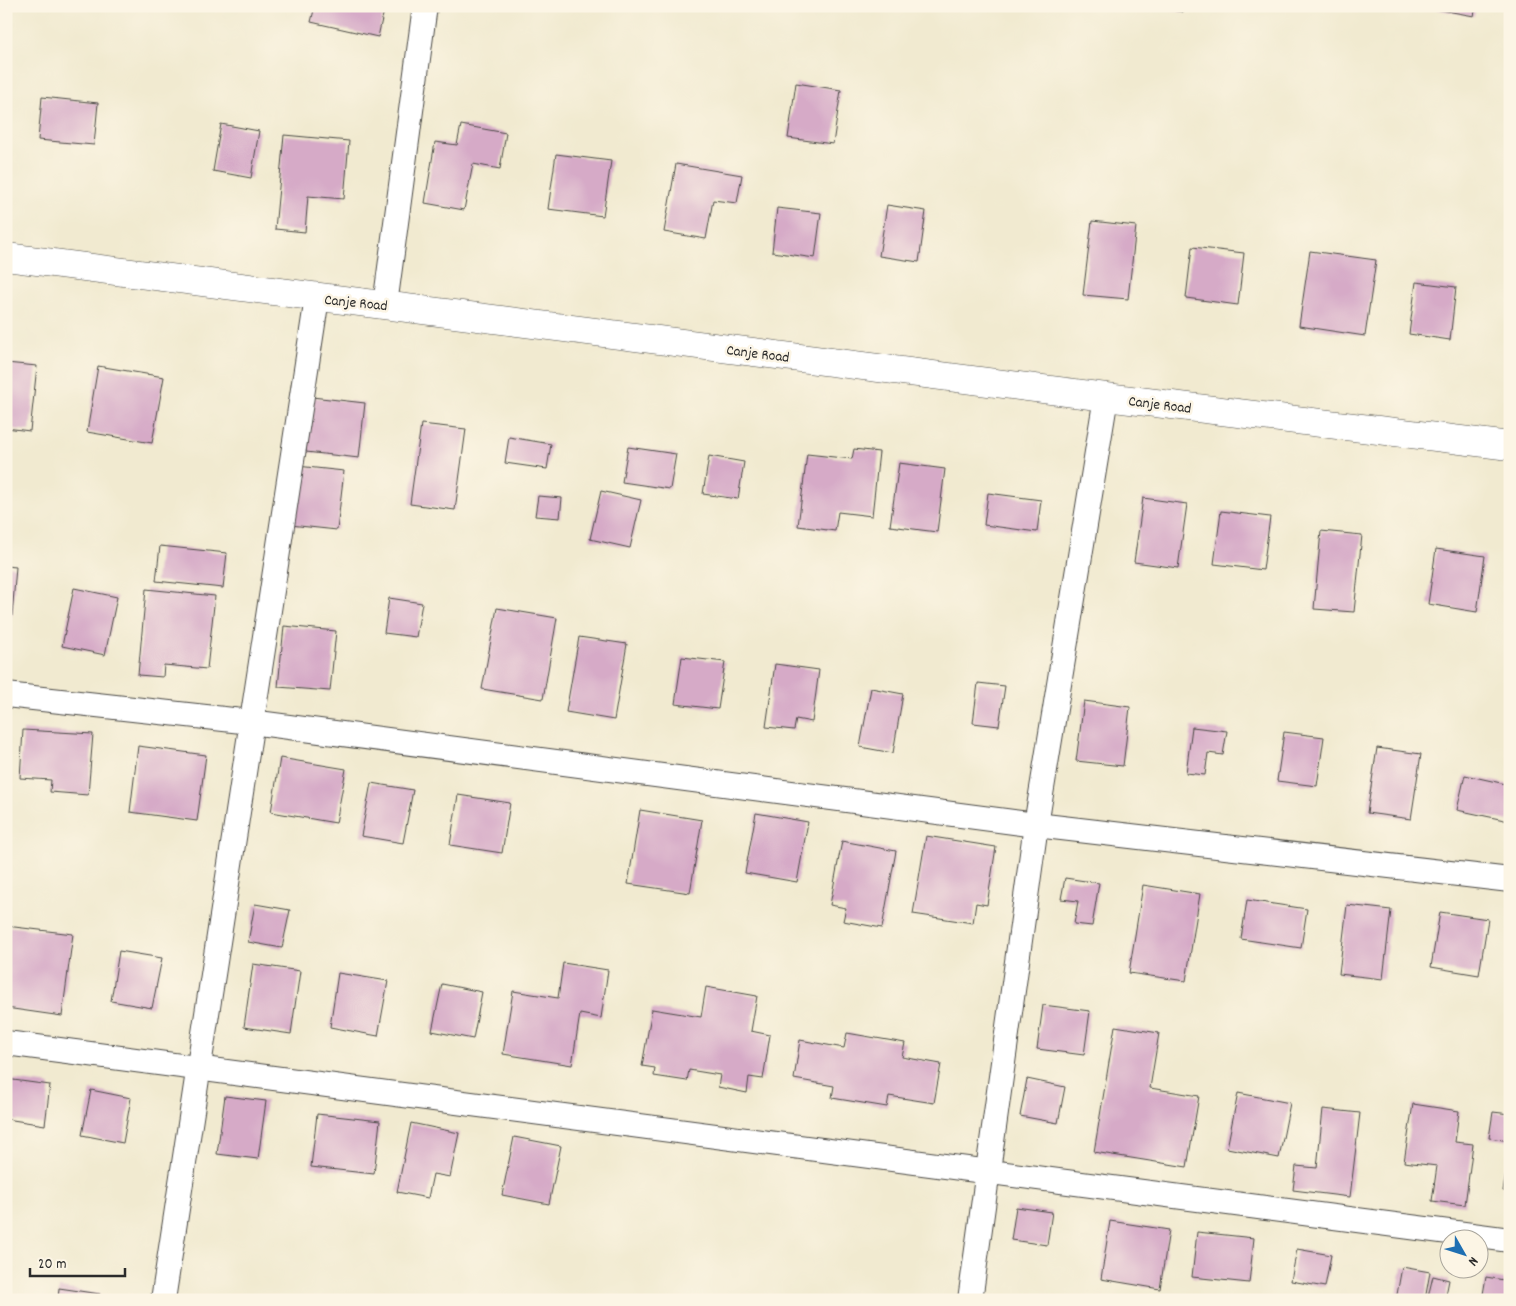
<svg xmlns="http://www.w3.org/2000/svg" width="1516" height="1306" font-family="Dekko,sans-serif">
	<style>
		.building { fill: #d6aac7 }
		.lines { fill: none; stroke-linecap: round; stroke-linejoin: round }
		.street-casing { stroke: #494844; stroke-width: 26 }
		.secondary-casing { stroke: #494844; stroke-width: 29 }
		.street { stroke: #fff; stroke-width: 24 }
		.secondary { stroke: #fff; stroke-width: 28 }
		.labels { text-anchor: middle; stroke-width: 5; stroke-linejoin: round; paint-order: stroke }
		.street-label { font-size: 15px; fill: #2b2b2b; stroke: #fcf5e5 }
	</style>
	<rect width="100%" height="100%" fill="#fcf5e5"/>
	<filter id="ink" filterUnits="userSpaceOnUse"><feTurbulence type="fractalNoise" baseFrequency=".02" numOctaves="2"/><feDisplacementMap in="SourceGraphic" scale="10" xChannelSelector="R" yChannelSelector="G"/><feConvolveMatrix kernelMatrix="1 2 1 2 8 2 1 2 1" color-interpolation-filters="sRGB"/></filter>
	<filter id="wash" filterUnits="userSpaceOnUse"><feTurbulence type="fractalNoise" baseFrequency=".0096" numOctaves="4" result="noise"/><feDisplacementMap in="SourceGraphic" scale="20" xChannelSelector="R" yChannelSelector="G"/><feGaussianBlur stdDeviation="1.12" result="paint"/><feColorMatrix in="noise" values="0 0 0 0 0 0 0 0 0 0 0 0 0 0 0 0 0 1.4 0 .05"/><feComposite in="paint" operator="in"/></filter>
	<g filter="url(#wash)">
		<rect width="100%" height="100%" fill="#f1ead0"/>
		<g id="blocks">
			<g class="building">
				<path d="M315,6H385L378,37L311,22Z"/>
				<path d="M1148,6H1184L1183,12Z"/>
				<path d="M1419,6H1476L1474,16Z"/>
				<path d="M796,83L841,90L833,144L788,138Z"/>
				<path d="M42,97L98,103L94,145L38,140Z"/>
				<path d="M221,124L259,131L251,178L213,171Z"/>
				<path d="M461,125L506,133L500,169L473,164L464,210L425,203L435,142L457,145Z"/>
				<path d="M284,135L349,141L344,199L308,196L305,232L275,229Z"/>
				<path d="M556,154L611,161L603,216L548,209Z"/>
				<path d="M676,164L742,175L737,203L713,200L706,239L664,232Z"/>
				<path d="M887,205L926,211L919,262L879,256Z"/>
				<path d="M777,208L821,213L815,258L772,252Z"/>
				<path d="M1092,221L1136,226L1128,299L1083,295Z"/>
				<path d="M1192,247L1244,253L1238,305L1186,298Z"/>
				<path d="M1310,251L1376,260L1365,336L1299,326Z"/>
				<path d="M1416,282L1456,287L1450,340L1409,334Z"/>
				<path d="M6,363L37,366L30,431L6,428Z"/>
				<path d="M98,366L164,377L152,443L87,432Z"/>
				<path d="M312,397L365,403L359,458L306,452Z"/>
				<path d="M421,424L466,429L455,510L410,504Z"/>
				<path d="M509,437L551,444L547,469L505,463Z"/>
				<path d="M628,447L676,454L670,489L622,482Z"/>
				<path d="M854,449L879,452L872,516L838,512L835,531L798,526L807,454L852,459Z"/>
				<path d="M709,456L744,462L738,499L703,494Z"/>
				<path d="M899,463L945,469L937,532L890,526Z"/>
				<path d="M297,466L344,471L337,530L290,525Z"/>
				<path d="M601,491L641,500L630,548L590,539Z"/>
				<path d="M988,493L1041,500L1037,532L984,525Z"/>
				<path d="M538,496L562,498L560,518L535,516Z"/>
				<path d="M1143,498L1187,504L1178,568L1134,562Z"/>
				<path d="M1221,511L1270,517L1263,570L1214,564Z"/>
				<path d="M1321,531L1362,535L1354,612L1314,609Z"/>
				<path d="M160,546L227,553L223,588L156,581Z"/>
				<path d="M1436,549L1485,556L1477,612L1428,604Z"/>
				<path d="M6,566L16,567L12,616H6Z"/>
				<path d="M74,588L117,597L105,655L62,646Z"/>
				<path d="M146,589L215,596L207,669L164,665L163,677L138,675Z"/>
				<path d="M389,598L422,603L416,637L384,633Z"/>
				<path d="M497,608L557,618L543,699L482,689Z"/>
				<path d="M284,626L336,631L330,691L278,687Z"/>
				<path d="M579,637L627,644L614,720L566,712Z"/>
				<path d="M682,657L725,662L718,709L675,704Z"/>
				<path d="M775,664L819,670L812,722L796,719L794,730L766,727Z"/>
				<path d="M978,683L1005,686L999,726L973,723Z"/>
				<path d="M871,688L903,694L893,753L860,747Z"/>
				<path d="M1084,701L1130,707L1123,766L1076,761Z"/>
				<path d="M1192,727L1227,731L1223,755L1208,753L1205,775L1186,773Z"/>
				<path d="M23,730L93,734L88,795L50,792L51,780L20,778Z"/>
				<path d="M1284,732L1324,737L1317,786L1277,781Z"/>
				<path d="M138,746L206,755L197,821L130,812Z"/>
				<path d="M1377,748L1421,754L1411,819L1367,813Z"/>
				<path d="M280,758L346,769L336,823L271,812Z"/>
				<path d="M1465,775L1510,785L1509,821L1457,810Z"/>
				<path d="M371,783L413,790L403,843L361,836Z"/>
				<path d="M458,795L510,803L502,853L450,845Z"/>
				<path d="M640,810L702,820L690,893L628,884Z"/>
				<path d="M756,813L808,822L797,882L745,873Z"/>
				<path d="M926,836L996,847L987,905L976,903L973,923L913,914Z"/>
				<path d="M842,841L896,851L882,928L843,921L846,908L830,905Z"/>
				<path d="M1065,878L1099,883L1092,926L1074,924L1078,901L1061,899Z"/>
				<path d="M1143,885L1200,894L1186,981L1129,973Z"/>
				<path d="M1247,900L1307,909L1301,948L1241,939Z"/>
				<path d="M255,904L290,910L282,948L248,942Z"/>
				<path d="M1347,905L1391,910L1383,979L1339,974Z"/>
				<path d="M1440,912L1488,919L1479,975L1431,967Z"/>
				<path d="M6,926L73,934L62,1016L6,1008Z"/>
				<path d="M119,951L162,958L152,1008L111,1001Z"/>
				<path d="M563,963L608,970L601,1018L580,1014L572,1065L503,1054L513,991L558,998Z"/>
				<path d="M253,964L300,971L291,1034L244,1027Z"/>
				<path d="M338,973L388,981L378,1036L330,1027Z"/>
				<path d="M442,984L482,992L473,1039L432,1031Z"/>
				<path d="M706,987L757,996L751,1031L770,1035L763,1079L749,1077L747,1093L718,1087L720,1075L689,1070L687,1081L654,1076L655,1068L642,1066L652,1009L701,1017Z"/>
				<path d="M1043,1005L1090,1011L1084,1055L1037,1049Z"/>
				<path d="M1115,1026L1159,1033L1150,1088L1199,1096L1187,1167L1094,1152Z"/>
				<path d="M847,1033L905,1043L902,1057L941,1064L934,1103L889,1096L887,1107L832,1098L834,1086L794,1079L800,1040L844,1048Z"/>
				<path d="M6,1079L50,1085L45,1125L6,1119Z"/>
				<path d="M1027,1079L1065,1087L1058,1123L1020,1116Z"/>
				<path d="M91,1090L131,1098L123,1143L82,1135Z"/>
				<path d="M1238,1093L1290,1103L1279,1158L1227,1148Z"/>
				<path d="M225,1096L266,1101L258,1159L217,1154Z"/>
				<path d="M1413,1104L1459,1111L1455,1142L1473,1144L1465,1205L1432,1201L1437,1166L1404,1162Z"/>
				<path d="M1323,1109L1360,1113L1350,1197L1293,1190L1296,1166L1317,1168Z"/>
				<path d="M1493,1112L1510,1114V1141L1489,1138Z"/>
				<path d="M317,1114L380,1121L374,1174L311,1167Z"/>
				<path d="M411,1123L459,1133L450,1177L433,1174L428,1198L397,1192Z"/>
				<path d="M514,1137L561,1146L549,1204L502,1195Z"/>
				<path d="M1509,1154H1510V1192L1503,1191Z"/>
				<path d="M1016,1207L1052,1212L1047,1245L1011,1240Z"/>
				<path d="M1110,1221L1169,1230L1160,1289L1101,1279Z"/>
				<path d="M1197,1232L1254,1238L1249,1283L1192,1277Z"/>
				<path d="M1297,1249L1331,1255L1325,1287L1291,1281Z"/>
				<path d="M1402,1267L1430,1272L1425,1300H1396Z"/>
				<path d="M1433,1276L1449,1280L1445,1300L1428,1297Z"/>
				<path d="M1486,1277L1510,1281V1300H1482Z"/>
				<path d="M59,1288L100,1294L99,1300H58Z"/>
			</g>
		</g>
	</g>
	<g filter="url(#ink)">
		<use href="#blocks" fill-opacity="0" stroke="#494844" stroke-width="1"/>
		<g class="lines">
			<g class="street-casing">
				<g id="street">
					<path d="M385,305L425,6"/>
					<path d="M6,695L251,722L1036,825L1510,880"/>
					<path d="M6,1043L1510,1240"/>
					<path d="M163,1300L317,298"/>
					<path d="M970,1300L1036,825L1106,397"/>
				</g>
			</g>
			<g class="secondary-casing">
				<path id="secondary" d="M6,257L1106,397L1510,446"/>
			</g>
			<use href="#street" class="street"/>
			<use href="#secondary" class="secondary"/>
		</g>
	</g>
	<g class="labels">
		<g class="street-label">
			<text transform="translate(356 302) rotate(6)" y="5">Canje Road</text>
			<text transform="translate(758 353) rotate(7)" y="5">Canje Road</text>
			<text transform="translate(1160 404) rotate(7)" y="5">Canje Road</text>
		</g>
	</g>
	<rect width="1516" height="1306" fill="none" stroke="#fcf5e5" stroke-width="25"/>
	<g transform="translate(1464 1254) rotate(129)"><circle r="24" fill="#fcf5e5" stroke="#a8a49b"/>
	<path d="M0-4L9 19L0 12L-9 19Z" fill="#1f6fb2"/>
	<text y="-8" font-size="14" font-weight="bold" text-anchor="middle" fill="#2b2b2b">N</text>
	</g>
	<path d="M30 1268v8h95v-8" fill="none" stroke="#2b2b2b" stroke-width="2.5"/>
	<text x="38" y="1268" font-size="15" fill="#2b2b2b" stroke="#fcf5e5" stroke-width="4" paint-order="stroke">20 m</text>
</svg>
